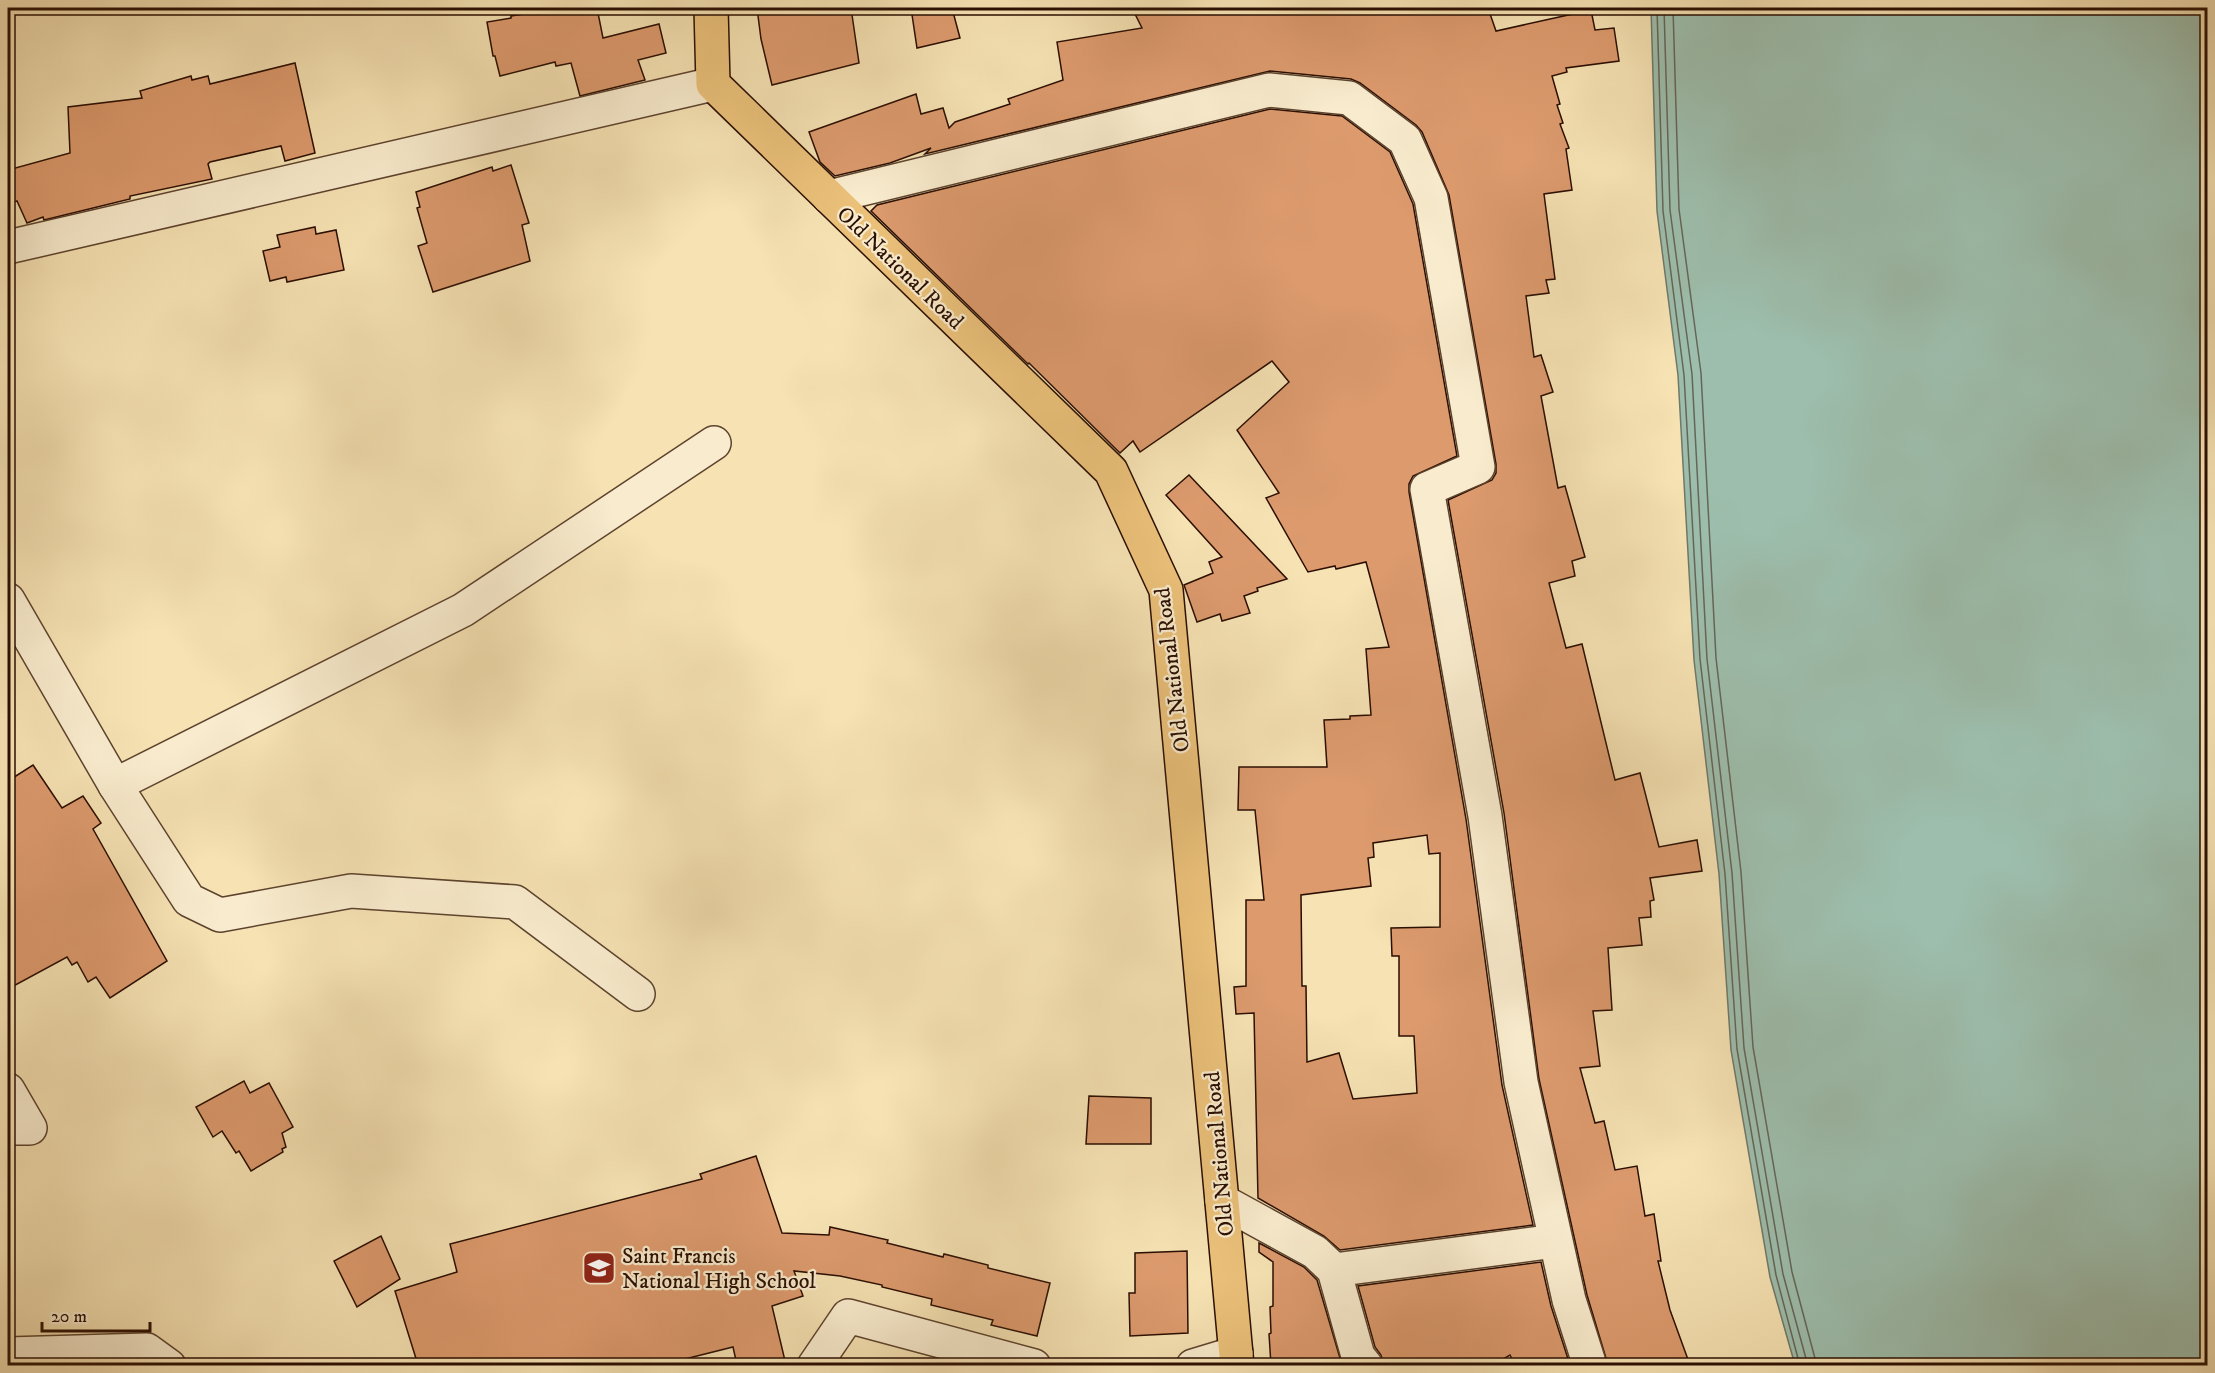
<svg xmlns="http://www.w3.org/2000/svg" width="2215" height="1373" font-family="'IM FELL DW Pica',serif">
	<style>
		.water { fill: #9dbead; stroke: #6f7869; stroke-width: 1.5 }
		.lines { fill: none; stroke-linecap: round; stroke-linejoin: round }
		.shore { stroke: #646658; stroke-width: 1.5 }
		.building { fill: #dc9a6d; stroke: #2a0e02; stroke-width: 1.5; fill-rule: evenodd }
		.minor-casing { stroke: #5d432e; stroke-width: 36 }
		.major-casing { stroke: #2a0e02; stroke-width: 36 }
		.minor { stroke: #f9ecce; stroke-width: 33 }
		.major { stroke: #ebc17a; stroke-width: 33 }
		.labels { text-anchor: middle; stroke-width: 4.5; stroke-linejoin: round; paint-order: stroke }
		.street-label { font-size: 22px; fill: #2a0e02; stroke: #f9ecce }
		.poi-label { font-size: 22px; fill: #2a0e02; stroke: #f9ecce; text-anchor: start }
	</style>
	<rect width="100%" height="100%" fill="#f6e2b3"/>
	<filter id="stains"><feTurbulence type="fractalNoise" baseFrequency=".00333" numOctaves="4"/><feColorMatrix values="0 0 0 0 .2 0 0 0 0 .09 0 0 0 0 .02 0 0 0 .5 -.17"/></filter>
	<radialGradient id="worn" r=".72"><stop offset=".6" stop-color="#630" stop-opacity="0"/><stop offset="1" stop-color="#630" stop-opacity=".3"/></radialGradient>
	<path class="water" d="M1651,8H2207V1365H1795L1770,1277L1731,1050L1719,874L1694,660L1678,375L1657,211Z"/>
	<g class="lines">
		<g class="shore">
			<path d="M1657,8L1663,211L1684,375L1700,659L1725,874L1737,1049L1776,1275L1800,1366"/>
			<path d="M1664,8L1670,210L1692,374L1707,659L1732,873L1744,1048L1783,1274L1808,1366"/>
			<path d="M1673,8L1679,209L1701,373L1716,658L1741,872L1753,1047L1792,1272L1817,1366"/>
		</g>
	</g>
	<g class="building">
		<path d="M562,8H597L603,38L659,24L666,53L638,60L645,80L580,96L571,63L556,66L555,62L500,76L495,56H493L487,22L511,18V16Z"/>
		<path d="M757,8H851L859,63L772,85L761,39Z"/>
		<path d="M911,8H952L960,38L917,48Z"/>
		<path d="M1132,8H1488L1496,31L1591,10L1595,30L1614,28L1619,61L1566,68L1567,72L1552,76L1560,104L1557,105L1563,123L1560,124L1569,148L1566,149L1572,190L1544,194L1555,279L1546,280L1549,293L1526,296L1534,357L1541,355L1553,392L1541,396L1558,488L1565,486L1585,557L1572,561L1575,576L1549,583L1566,648L1582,644L1615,780L1640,773L1659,847L1697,840L1702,871L1650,878L1654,900L1650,901L1651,917L1639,918L1642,945L1608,948L1612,1010L1593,1011L1600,1066L1580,1068L1595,1123L1604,1121L1615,1170L1637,1166L1645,1216L1654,1214L1661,1261H1658L1670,1310L1690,1365H1608L1587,1295L1539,1079L1504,813L1448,500L1492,480L1496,473V464L1449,195L1422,132L1416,125L1360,83L1351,79L1270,71L925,154L931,148L890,163L835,176L820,162L809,132L916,94L921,114L943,108L949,128L955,122L1010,104L1008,99L1063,80L1057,42L1142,28Z"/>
		<path d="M295,63L315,153L285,161L281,146L210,162L208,164L212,179L130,196V199L44,220L43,217L27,223L17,201L8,204V170L70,153L68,107L142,98L140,91L191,76L192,80L208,76L210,84Z"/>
		<path d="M1270,109L1342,116L1390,152L1413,204L1457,456L1413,476L1409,484V492L1466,819L1502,1085L1533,1225L1340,1250L1324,1236L1258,1198L1254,1013L1236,1014L1234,987L1246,986V900H1264L1255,810H1238L1239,767H1327L1324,720L1350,719V716L1371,715L1366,649L1389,647L1366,562L1336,569L1335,566L1308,572L1266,498L1279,493L1237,430L1289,382L1272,361L1140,452L1133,441L1120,453L1029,363L1028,364L871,211L877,205ZM1427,835L1429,854L1440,853V927L1391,928L1392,956H1399V1036H1414L1417,1093L1353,1099L1339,1053L1307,1062L1306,986H1302L1301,895L1371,886L1368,858L1374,857L1373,843Z"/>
		<path d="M511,165L529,223L522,225L530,261L433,292L418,246L427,243L417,208L420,207L416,192L492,167L493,171Z"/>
		<path d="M315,227L316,234L336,230L344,270L287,282L286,277L270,281L263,251L280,247L277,235Z"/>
		<path d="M1189,475L1287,579L1257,588L1258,591L1244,596L1250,613L1222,621L1220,614L1197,622L1184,585L1213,573L1209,562L1222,557L1166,495Z"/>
		<path d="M33,765L62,808L83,796L101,823L93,829L167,961L110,998L96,977L88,982L77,962L72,965L67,957L8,989V781Z"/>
		<path d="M244,1081L250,1093L269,1083L293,1127L282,1133L286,1147L282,1149L283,1152L251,1171L239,1151L236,1153L222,1131L213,1137L196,1107Z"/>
		<path d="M1089,1096L1151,1098V1144H1086Z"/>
		<path d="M756,1156L782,1233L829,1235L830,1227L888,1240L887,1243L943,1257L944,1254L988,1265V1268L1050,1283L1037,1336L991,1325L993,1320L931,1305L932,1299L882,1287V1285L840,1276L794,1271L803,1296L772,1306L786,1365H737L733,1347L661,1365H418L395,1291L457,1272L450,1244L702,1179L700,1174Z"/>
		<path d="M381,1236L400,1279L357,1307L334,1261Z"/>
		<path d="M1259,1243L1304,1267L1317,1280L1342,1365H1271L1269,1334L1271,1333L1270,1307L1273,1306V1262L1259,1252Z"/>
		<path d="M1187,1251L1188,1333L1130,1336L1129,1293H1135V1253Z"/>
		<path d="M1541,1262L1551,1306L1570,1365H1515L1510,1355L1493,1365H1384L1381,1355L1375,1347L1358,1286Z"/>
	</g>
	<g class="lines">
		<g class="minor-casing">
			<g id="minor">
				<path d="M829,197L1269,90L1349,98L1405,140L1431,198L1478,467L1427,489L1485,816L1521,1082L1569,1300L1590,1366"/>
				<path d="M8,247L713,84"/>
				<path d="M8,600L115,785L189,900L220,915L351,891L515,902L638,994"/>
				<path d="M115,785L463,610L714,443"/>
				<path d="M8,1090L30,1128H8"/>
				<path d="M1222,1201L1315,1252L1334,1270L1358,1356L1366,1366"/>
				<path d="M1334,1270L1555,1241"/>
				<path d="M8,1354L147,1350L169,1366"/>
				<path d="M814,1366L848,1316L1034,1366"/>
				<path d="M1193,1366L1236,1353"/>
			</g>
		</g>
		<g class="major-casing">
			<path id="major" d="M711,8L713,84L1111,471L1166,590L1237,1366"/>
		</g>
		<use href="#minor" class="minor"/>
		<use href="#major" class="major"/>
	</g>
	<defs>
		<g id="school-square" transform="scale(1.725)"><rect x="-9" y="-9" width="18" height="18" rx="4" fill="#8f2418" stroke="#f9ecce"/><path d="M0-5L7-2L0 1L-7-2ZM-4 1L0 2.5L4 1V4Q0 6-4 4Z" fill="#fff"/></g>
	</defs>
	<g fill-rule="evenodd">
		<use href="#school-square" x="599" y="1268"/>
	</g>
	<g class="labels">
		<g class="street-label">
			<text transform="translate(901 267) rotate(44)" y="8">Old National Road</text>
			<text transform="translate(1171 670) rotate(-97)" y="8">Old National Road</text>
			<text transform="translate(1218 1154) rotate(-95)" y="8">Old National Road</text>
		</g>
		<g class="poi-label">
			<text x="622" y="1263">Saint Francis<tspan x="622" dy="25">National High School</tspan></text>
		</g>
	</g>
	<rect width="2215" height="1373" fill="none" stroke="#f6e2b3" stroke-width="30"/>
	<rect x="9" y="9" width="2197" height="1355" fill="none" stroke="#2a0e02" stroke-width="3"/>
	<rect x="15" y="15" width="2185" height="1343" fill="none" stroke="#2a0e02" stroke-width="1.5"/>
	<path d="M42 1322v9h108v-9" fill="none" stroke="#2a0e02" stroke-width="3"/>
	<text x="51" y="1322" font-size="18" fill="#2a0e02" stroke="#f9ecce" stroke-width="4.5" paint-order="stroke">20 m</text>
	<rect width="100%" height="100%" filter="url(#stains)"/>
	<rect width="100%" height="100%" fill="url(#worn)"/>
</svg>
